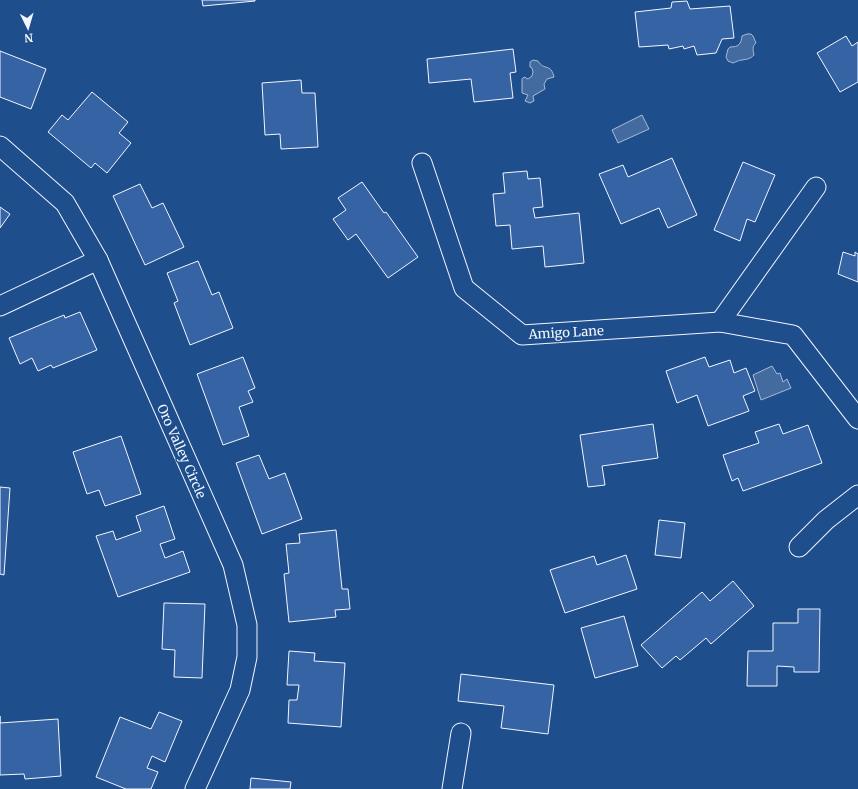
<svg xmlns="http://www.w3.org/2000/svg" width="858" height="789" font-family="Merriweather,serif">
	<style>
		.water { fill: #446ba0; stroke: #a8bbd7 }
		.building { fill: #3563a3; stroke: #f2f6ff }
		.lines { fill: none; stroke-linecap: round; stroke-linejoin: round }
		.street-casing { stroke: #f2f6ff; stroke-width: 21 }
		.street { stroke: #1f4e8c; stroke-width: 19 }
		.labels { text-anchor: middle; stroke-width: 3; stroke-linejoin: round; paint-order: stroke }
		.street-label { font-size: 13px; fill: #f2f6ff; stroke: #1f4e8c }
	</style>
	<rect width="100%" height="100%" fill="#1f4e8c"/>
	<g class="water">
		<path d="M747,34H751L753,36L756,43C752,46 753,50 754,55C750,59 748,59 742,60C739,60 736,62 733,63L728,61L726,57L728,49L730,47C739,47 741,44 742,36Z"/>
		<path d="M533,60L538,61C544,71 551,63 554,77L547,79L544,84L545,89L533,96L534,101L530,103L525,101L528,95L522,93V79L524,77L528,79L532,76L533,72L532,68L530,67V62Z"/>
		<path d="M642,115L649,129L618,143L612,130Z"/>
		<path d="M772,366L777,374L780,373L783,382L787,379L791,388L761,400L753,375Z"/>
	</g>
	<g class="building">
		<path d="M202,0H255V1L203,6Z"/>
		<path d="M687,1L690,9L730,6L734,38L722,39L716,53L697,55L694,46L684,49L683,46L669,49L668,45L639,47L635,12L671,8L672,2Z"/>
		<path d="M846,36L852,46L858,42V82L840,92L817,53Z"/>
		<path d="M513,49L516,72L510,73L513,98L474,102L471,79L429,83L427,59Z"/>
		<path d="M0,51L46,69L31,109L0,97Z"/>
		<path d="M301,80L302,93H315L318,147L281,149L280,134L265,135L262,83Z"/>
		<path d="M92,92L128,122L119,133L131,143L107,173L95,163L91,168L48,132L62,115L68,120Z"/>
		<path d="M672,158L697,215L668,228L659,208L621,224L599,174L623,165L628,177Z"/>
		<path d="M743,162L775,175L755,222L747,219L740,241L714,230Z"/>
		<path d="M527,171L528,179L540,178L543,207L533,208L535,218L579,213L584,263L545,267L543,246L512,249L510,225L496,226L493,194L505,193L503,173Z"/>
		<path d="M362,182L384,213L386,212L418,257L388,278L356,234L348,240L333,219L346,210L338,198Z"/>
		<path d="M140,184L152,208L163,203L184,247L145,265L113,196Z"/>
		<path d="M0,207L10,214L0,228Z"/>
		<path d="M843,252L855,256V252L858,254V282L838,274Z"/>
		<path d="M198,261L212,295L219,292L233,328L190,345L174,303L178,301L167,273Z"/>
		<path d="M80,312L97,350L53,368L51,365L38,371L32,358L20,364L9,338L64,315L65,318Z"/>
		<path d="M243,357L255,388L248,391L253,402L239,407L249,436L223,445L197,374Z"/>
		<path d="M705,357L709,367L730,360L734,373L746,368L755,391L743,396L749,411L708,426L697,395L677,403L666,371Z"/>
		<path d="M653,424L658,458L602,466L605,485L588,487L580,435Z"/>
		<path d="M779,424L783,434L808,425L822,463L743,491L738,478L732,481L723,455L759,443L755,432Z"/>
		<path d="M121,436L141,494L105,506L99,490L87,494L73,452Z"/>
		<path d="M259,455L269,479L285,473L302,519L262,534L236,463Z"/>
		<path d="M0,487L10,488L4,575L0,574Z"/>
		<path d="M164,506L175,539L160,544L165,558L183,551L190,572L118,597L96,536L113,531L116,540L141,531L136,516Z"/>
		<path d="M659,520L685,523L681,558L655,555Z"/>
		<path d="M336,530L342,589H348L350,609L335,610L336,617L289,622L284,574L289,573L286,544L300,543L299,534Z"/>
		<path d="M626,555L637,589L565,613L550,570L594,556L597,565Z"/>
		<path d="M733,581L754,606L711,644L706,638L680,660L676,656L662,668L641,645L702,592L710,601Z"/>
		<path d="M164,603L205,604L202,678L174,677L175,650L162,649Z"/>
		<path d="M798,609H820L819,672H794V667L777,666V686H747L748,651H773V623H798Z"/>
		<path d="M624,616L638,666L595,678L581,628Z"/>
		<path d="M289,651L315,653L314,661L345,663L341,727L288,723L289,700H297L299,685H287Z"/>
		<path d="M461,674L554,685L548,734L501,728L504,706L458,701Z"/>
		<path d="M159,712L182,721L165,762L152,756L147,768L158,772L151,789H126L96,777L120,717L151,729Z"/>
		<path d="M0,716V723L58,719L61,776L25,779L24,774L0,775Z"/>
		<path d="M251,778L291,782L290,789H250Z"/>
	</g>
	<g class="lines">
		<g class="street-casing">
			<g id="street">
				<path d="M0,146L65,203L98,260L233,565L247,625V657L240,690L195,789"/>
				<path d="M422,163L464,288L522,335L720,322"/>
				<path d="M816,187L720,322L793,335L858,419"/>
				<path d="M0,306L98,260"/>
				<path d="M799,547L826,520L858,495"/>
				<path d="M452,789L461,733"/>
			</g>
		</g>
		<use href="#street" class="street"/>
	</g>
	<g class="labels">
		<g class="street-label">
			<text transform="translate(566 332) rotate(-3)" y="5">Amigo Lane</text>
			<text transform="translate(182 451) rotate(66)" y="5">Oro Valley Circle</text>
		</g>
	</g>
	<g transform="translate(28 28) rotate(175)" stroke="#1f4e8c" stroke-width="3" paint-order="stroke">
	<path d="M0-3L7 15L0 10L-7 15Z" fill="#f2f6ff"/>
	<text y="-6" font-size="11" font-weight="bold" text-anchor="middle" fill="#f2f6ff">N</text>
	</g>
</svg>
